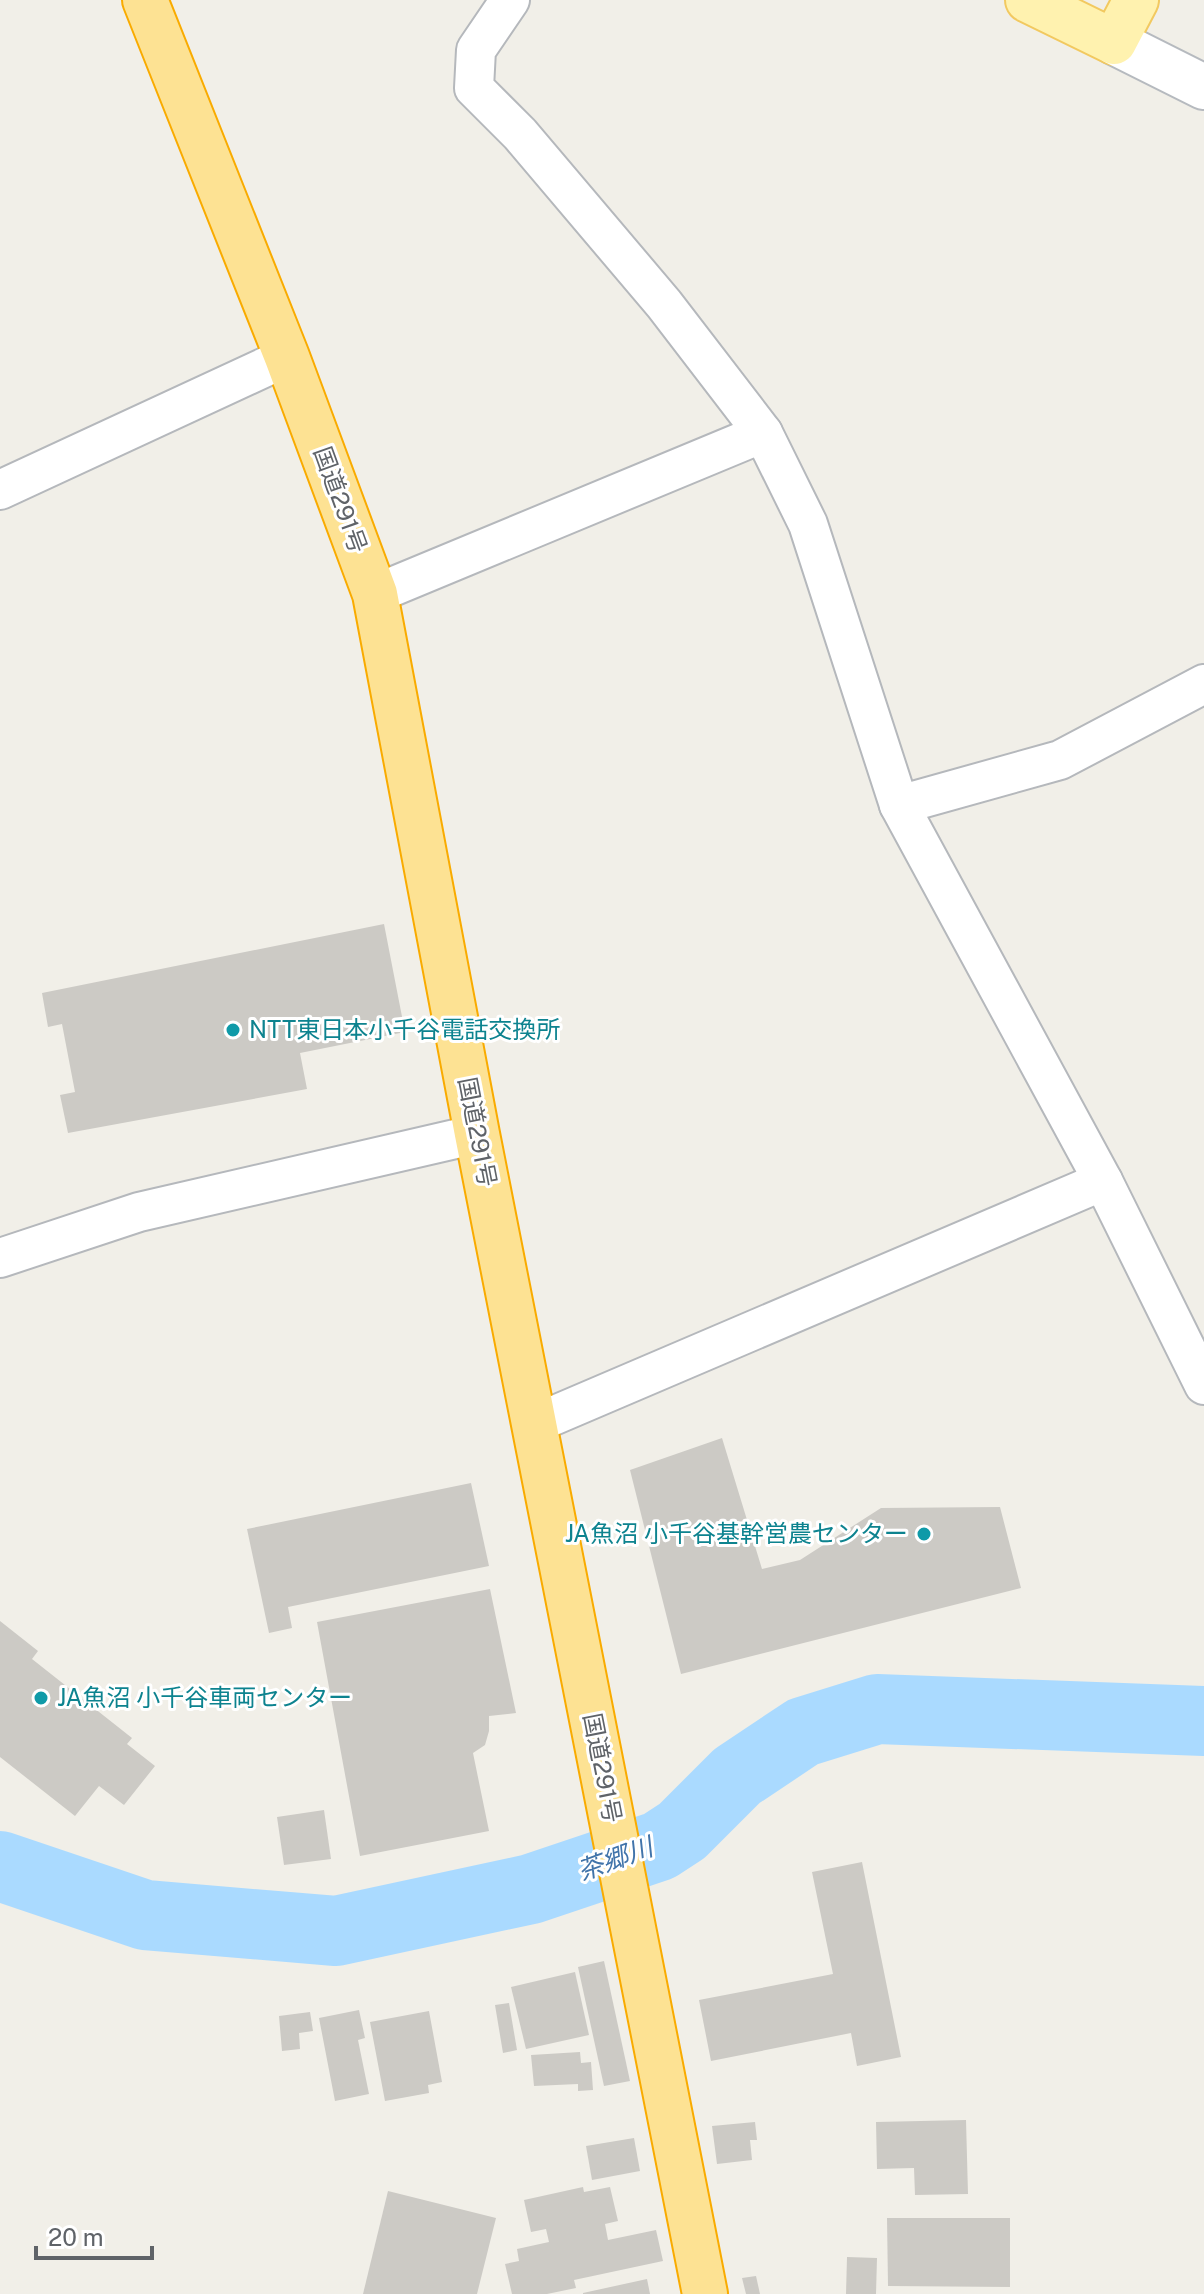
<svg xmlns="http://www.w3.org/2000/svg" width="1204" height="2294" font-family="'Public Sans','Noto Sans JP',sans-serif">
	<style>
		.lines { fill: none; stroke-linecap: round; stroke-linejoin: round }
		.river { stroke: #aadaff; stroke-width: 70 }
		.building { fill: #cccac5 }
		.street-casing { stroke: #b5b8bc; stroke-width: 42 }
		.secondary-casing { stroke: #b6babf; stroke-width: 48 }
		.primary-casing { stroke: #f2c960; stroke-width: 48 }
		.highway-casing { stroke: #f9ab00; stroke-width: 48 }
		.street { stroke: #fff; stroke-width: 38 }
		.secondary { stroke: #fff; stroke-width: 44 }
		.primary { stroke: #fff2af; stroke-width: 44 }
		.highway { stroke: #fde293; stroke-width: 44 }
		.culture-dot { fill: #0f9aa8; stroke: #fff; stroke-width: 3 }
		.labels { text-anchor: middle; stroke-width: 6; stroke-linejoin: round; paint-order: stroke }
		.street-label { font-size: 24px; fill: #5f6368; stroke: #fff }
		.culture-label { font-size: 24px; fill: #0d838f; stroke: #fff; text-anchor: start }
		.water-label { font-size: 26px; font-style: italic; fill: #4174aa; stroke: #fff }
	</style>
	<rect width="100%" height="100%" fill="#f1efe8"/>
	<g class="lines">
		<path class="river" d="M0,1866L145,1915L336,1931L531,1889L659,1846L682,1831L737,1776L803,1732L877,1709L1204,1721"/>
	</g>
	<g class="building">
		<path d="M384,924L405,1032L300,1053L307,1089L68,1133L60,1095L75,1092L62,1024L48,1027L42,993Z"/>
		<path d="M722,1438L762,1569L800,1560L881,1508L1000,1507L1021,1588L681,1674L630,1470Z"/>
		<path d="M471,1483L489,1566L288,1607L292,1628L269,1633L247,1529Z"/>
		<path d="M490,1589L516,1713L489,1716V1731L485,1745L473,1753L489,1831L360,1856L317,1622Z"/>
		<path d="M0,1621L38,1651L32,1659L132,1738L127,1744L155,1766L124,1805L99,1786L75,1816L0,1757Z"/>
		<path d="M324,1810L331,1859L284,1865L277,1817Z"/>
		<path d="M862,1862L901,2057L857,2066L851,2033L711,2061L699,2000L833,1974L812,1872Z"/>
		<path d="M604,1961L630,2081L604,2086L578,1967Z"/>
		<path d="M575,1972L589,2035L526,2049L511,1987Z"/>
		<path d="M509,2003L517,2050L503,2053L495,2005Z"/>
		<path d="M359,2010L365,2038L358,2040L369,2094L335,2101L319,2018Z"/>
		<path d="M429,2011L442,2082L428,2085L429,2093L385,2101L370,2022Z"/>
		<path d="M310,2012L313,2031L299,2033L300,2049L282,2051L279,2016Z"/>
		<path d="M580,2052L581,2063L591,2062L593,2090L578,2091V2084L534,2086L531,2055Z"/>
		<path d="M966,2120L968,2194L915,2195L914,2168L877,2169L876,2122Z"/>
		<path d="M755,2122L757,2140H750L752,2160L717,2164L712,2126Z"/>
		<path d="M634,2138L640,2171L592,2180L586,2146Z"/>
		<path d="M583,2187L584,2192L610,2187L618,2221L605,2224L608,2240L656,2230L663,2261L574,2280L576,2288L547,2294H512L505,2264L519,2261L517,2249L549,2242L546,2229L531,2232L524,2200Z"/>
		<path d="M388,2191L496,2218L477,2294H363Z"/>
		<path d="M887,2218H1010V2287L888,2286Z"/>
		<path d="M847,2257L877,2258L876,2294H846Z"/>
		<path d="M756,2276L760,2294H746L742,2278Z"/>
		<path d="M647,2279L650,2294H583V2293Z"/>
	</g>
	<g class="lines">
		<g class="street-casing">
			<g id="street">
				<path d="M510,0L476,50L474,88L520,134L664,304L763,433L808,524L899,805L1103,1181L1204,1385"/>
				<path d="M0,490L287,357"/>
				<path d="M375,594L763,433"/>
				<path d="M899,805L1060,760L1204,684"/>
				<path d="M0,1258L139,1212L477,1134"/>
				<path d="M534,1424L1103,1181"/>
			</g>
		</g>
		<g class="secondary-casing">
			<path id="secondary" d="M1114,42L1204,87"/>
		</g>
		<g class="primary-casing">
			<path id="primary" d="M1028,0L1114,42L1136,0"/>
		</g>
		<g class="highway-casing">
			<path id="highway" d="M145,0L287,357L375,594L477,1134L705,2294"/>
		</g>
		<use href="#street" class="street"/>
		<use href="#secondary" class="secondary"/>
		<use href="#primary" class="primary"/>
		<use href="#highway" class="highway"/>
	</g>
	<g class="culture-dot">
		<circle cx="233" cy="1030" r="8"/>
		<circle cx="924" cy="1534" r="8"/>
		<circle cx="41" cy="1698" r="8"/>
	</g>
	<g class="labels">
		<g class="street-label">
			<text transform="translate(340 500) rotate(70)" y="8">国道291号</text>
			<text transform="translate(477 1132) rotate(79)" y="8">国道291号</text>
			<text transform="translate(602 1768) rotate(79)" y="8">国道291号</text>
		</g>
		<g class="culture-label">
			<text x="249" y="1038">NTT東日本小千谷電話交換所</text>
			<text x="908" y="1542" text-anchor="end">JA魚沼 小千谷基幹営農センター</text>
			<text x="57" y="1706">JA魚沼 小千谷車両センター</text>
		</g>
		<g class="water-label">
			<text transform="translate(615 1859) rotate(-20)" y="9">茶郷川</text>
		</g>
	</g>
	<path d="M36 2246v12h116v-12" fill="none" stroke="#5f6368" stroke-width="4"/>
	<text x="48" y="2246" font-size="24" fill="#5f6368" stroke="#ffffff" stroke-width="6" paint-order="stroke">20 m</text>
</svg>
